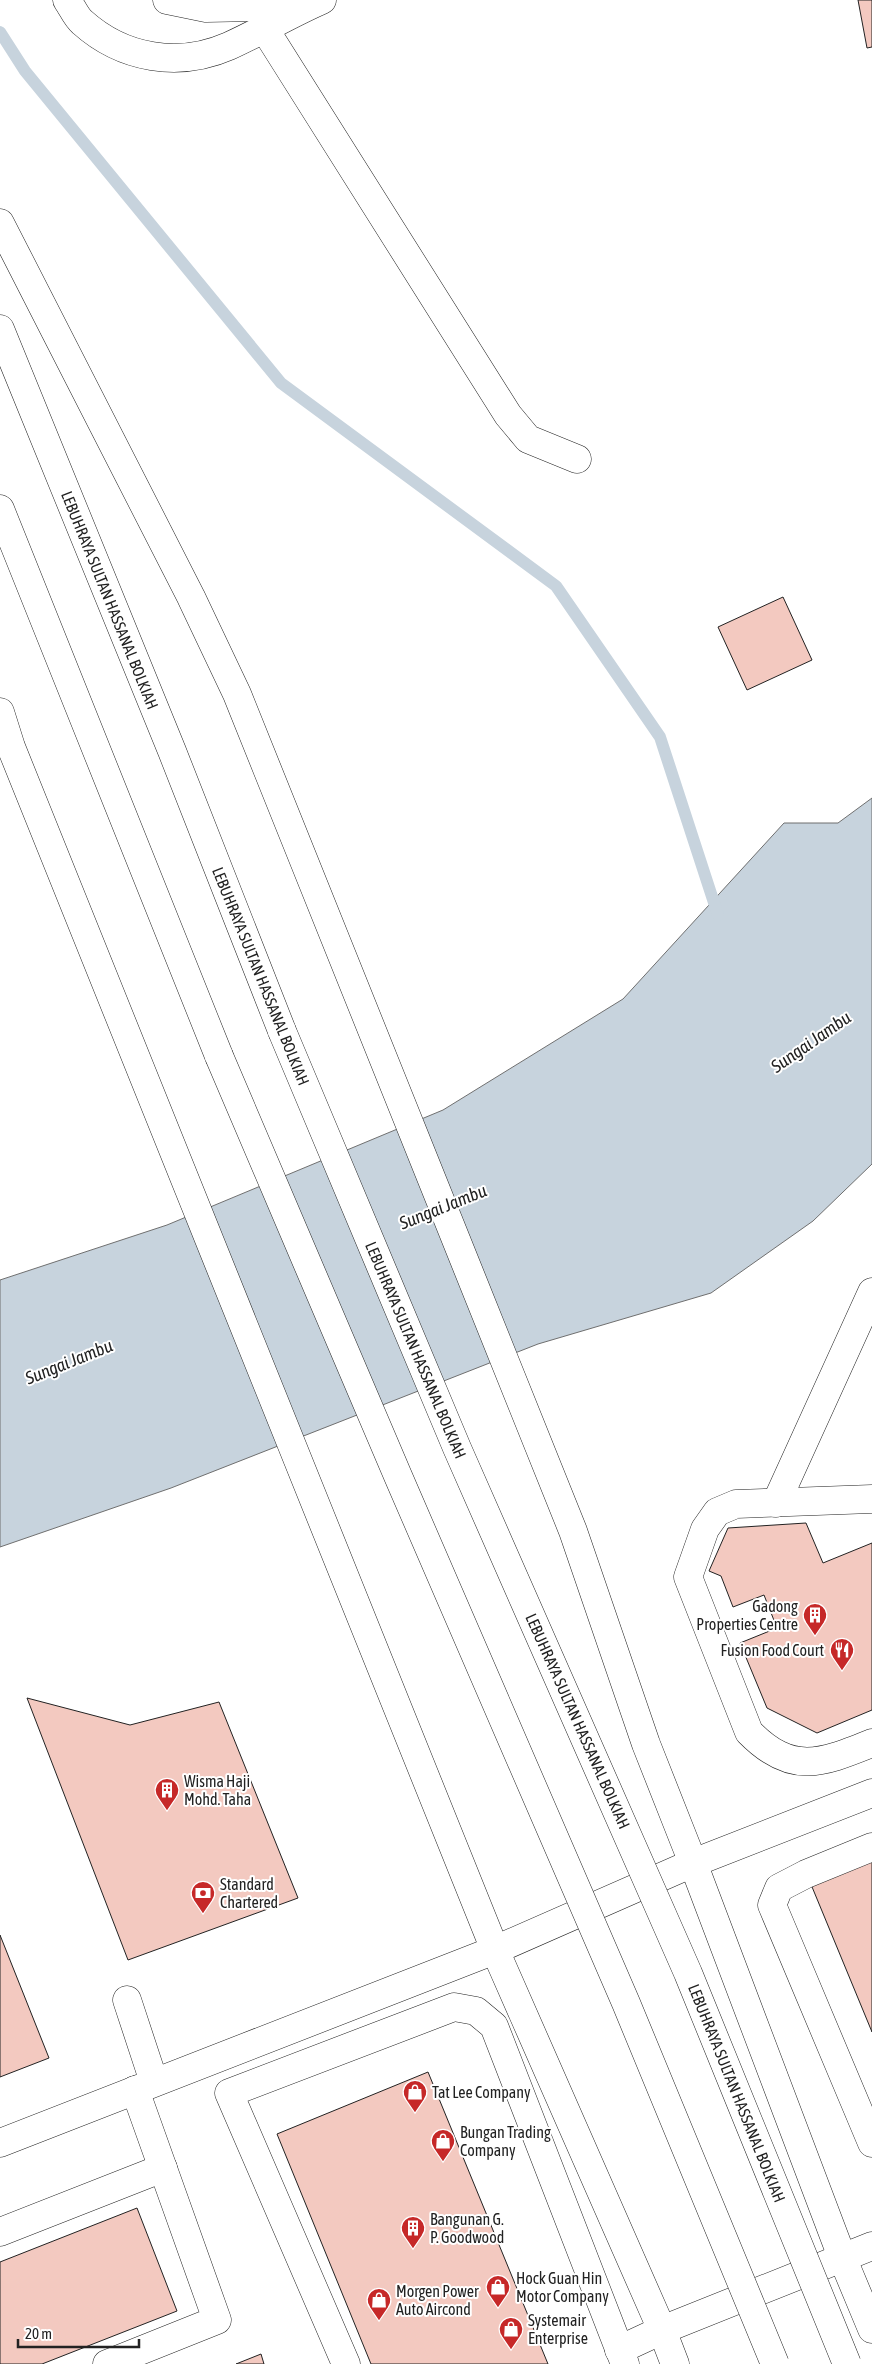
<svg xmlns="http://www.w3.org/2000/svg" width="872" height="2364" font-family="'Asap Condensed',sans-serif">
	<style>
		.water { fill: #c7d3dd; stroke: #6f6f6f }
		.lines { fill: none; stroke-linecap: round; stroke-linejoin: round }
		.stream { stroke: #c7d3dd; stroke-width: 12 }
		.building { fill: #f3c9c0; stroke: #222 }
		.minor-casing { stroke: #222; stroke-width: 29 }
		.highway-casing { stroke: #222; stroke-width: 29 }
		.minor { stroke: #fff; stroke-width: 28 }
		.highway { stroke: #fff; stroke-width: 28 }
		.highway-bridge-casing { stroke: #222; stroke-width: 29; stroke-linecap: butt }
		.highway-bridge { stroke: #fff; stroke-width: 28 }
		.labels { text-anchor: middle; stroke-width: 4; stroke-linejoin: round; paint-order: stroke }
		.street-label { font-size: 16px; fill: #222; stroke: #fff }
		.poi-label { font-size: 16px; fill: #222; stroke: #fff; text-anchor: start }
		.water-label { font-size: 18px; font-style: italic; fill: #222; stroke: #fff }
	</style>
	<rect width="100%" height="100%" fill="#fff"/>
	<path class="water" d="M872,798V1164L813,1221L711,1293L538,1344L171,1488L0,1547V1280L167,1225L443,1110L623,999L784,823H838Z"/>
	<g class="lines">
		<path class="stream" d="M0,32L25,71L281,383L556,586L660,737L718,915"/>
	</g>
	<g class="building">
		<path d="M858,0H872V47L867,48Z"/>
		<path d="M783,597L812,660L747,690L718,627Z"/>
		<path d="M806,1523L823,1563L872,1543V1710L817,1733L767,1708L740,1643L777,1628L764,1595L733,1607L721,1576L709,1571L728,1528Z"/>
		<path d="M27,1698L130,1725L219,1702L298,1898L128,1960Z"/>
		<path d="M872,1857V2032L810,1882Z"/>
		<path d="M0,1935L49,2058L0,2077Z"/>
		<path d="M428,2072L548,2364H371L277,2134Z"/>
		<path d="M137,2208L177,2311L42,2364H0V2262Z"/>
		<path d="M261,2354L264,2364H236Z"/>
	</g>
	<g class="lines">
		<g class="minor-casing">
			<g id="minor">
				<path d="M67,0C72,7 76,17 82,22C123,59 179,68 229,46C260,32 290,14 322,0"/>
				<path d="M167,0L206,8L302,6"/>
				<path d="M264,28L508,415L528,439L577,459"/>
				<path d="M872,1499L736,1504L717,1512L705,1529L688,1577L749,1732C792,1776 822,1763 872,1743"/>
				<path d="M776,1503L872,1292"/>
				<path d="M872,1847L806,1874L779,1888L772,1905L872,2143"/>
				<path d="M693,1863L842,2257L872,2329"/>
				<path d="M495,1950L662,2330L675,2364"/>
				<path d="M127,2000L154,2082"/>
				<path d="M0,2143L495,1950L693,1863L872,1793"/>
				<path d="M0,2232L163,2168"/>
				<path d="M619,2350L662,2330L872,2246"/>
				<path d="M107,2364L217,2320L135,2090"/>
				<path d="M346,2364L229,2093L454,2007L476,2011L494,2026L625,2364"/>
			</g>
		</g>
		<g class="highway-casing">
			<g id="highway">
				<path d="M0,223L191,597L237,694L573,1531L646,1744L693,1863"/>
				<path d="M0,329L172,751L282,1031"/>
				<path d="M0,509L219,1056"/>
				<path d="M0,712L11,747L495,1950"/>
			</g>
		</g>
		<use href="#minor" class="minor"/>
		<use href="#highway" class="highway"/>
		<g class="highway-bridge-casing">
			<g id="highway-bridge">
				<path d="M282,1031L457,1448L688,1973L847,2364"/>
				<path d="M219,1056L398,1476L626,2003L775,2364"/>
			</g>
		</g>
		<use href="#highway-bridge" class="highway-bridge"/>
	</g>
	<defs>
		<g id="building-pin" transform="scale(1.25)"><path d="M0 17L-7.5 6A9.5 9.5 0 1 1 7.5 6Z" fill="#c62828" stroke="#fff"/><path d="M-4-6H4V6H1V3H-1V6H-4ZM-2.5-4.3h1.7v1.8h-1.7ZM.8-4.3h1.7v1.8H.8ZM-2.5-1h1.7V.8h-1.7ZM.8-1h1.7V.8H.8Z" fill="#fff"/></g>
		<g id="restaurant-pin" transform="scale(1.25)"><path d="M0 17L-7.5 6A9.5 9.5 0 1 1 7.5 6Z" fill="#c62828" stroke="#fff"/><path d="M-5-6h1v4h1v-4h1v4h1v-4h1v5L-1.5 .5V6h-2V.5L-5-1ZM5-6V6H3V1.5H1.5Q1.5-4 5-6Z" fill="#fff"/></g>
		<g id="bank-pin" transform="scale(1.25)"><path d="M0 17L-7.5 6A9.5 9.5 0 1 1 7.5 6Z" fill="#c62828" stroke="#fff"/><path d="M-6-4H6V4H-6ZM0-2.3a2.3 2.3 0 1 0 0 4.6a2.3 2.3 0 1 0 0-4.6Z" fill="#fff"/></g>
		<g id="shop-pin" transform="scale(1.25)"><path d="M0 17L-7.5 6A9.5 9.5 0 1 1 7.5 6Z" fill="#c62828" stroke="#fff"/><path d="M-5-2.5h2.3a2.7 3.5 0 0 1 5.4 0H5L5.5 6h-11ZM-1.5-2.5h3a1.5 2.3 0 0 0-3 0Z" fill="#fff"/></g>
	</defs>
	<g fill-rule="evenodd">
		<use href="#building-pin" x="815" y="1615"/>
		<use href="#restaurant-pin" x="842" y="1650"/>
		<use href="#building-pin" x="167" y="1790"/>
		<use href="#bank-pin" x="203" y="1893"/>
		<use href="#shop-pin" x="415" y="2092"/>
		<use href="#shop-pin" x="443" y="2141"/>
		<use href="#building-pin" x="413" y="2228"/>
		<use href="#shop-pin" x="498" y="2287"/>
		<use href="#shop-pin" x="379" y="2300"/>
		<use href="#shop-pin" x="511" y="2329"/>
	</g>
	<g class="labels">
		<g class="street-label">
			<text transform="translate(110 600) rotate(68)" y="6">LEBUHRAYA SULTAN HASSANAL BOLKIAH</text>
			<text transform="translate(261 976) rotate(68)" y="6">LEBUHRAYA SULTAN HASSANAL BOLKIAH</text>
			<text transform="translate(416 1350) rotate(67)" y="6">LEBUHRAYA SULTAN HASSANAL BOLKIAH</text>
			<text transform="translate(578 1721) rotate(66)" y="6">LEBUHRAYA SULTAN HASSANAL BOLKIAH</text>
			<text transform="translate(737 2093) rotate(68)" y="6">LEBUHRAYA SULTAN HASSANAL BOLKIAH</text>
		</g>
		<g class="poi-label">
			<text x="798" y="1612" text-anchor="end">Gadong<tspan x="798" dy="18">Properties Centre</tspan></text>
			<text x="824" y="1656" text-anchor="end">Fusion Food Court</text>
			<text x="184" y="1787">Wisma Haji<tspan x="184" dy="18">Mohd. Taha</tspan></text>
			<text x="220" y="1890">Standard<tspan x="220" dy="18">Chartered</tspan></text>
			<text x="432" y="2098">Tat Lee Company</text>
			<text x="460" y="2138">Bungan Trading<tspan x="460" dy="18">Company</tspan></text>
			<text x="430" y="2225">Bangunan G.<tspan x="430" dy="18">P. Goodwood</tspan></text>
			<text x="516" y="2284">Hock Guan Hin<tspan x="516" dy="18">Motor Company</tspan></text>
			<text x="396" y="2297">Morgen Power<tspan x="396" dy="18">Auto Aircond</tspan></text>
			<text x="528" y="2326">Systemair<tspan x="528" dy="18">Enterprise</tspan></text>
		</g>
		<g class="water-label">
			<text transform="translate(811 1042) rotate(-35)" y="6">Sungai Jambu</text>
			<text transform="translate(443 1207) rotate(-22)" y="6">Sungai Jambu</text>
			<text transform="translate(69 1362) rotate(-22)" y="6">Sungai Jambu</text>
		</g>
	</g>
	<path d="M18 2339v8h121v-8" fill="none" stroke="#222222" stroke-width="2.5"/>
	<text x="25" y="2339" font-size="15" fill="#222222" stroke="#ffffff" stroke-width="4" paint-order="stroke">20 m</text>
</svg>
